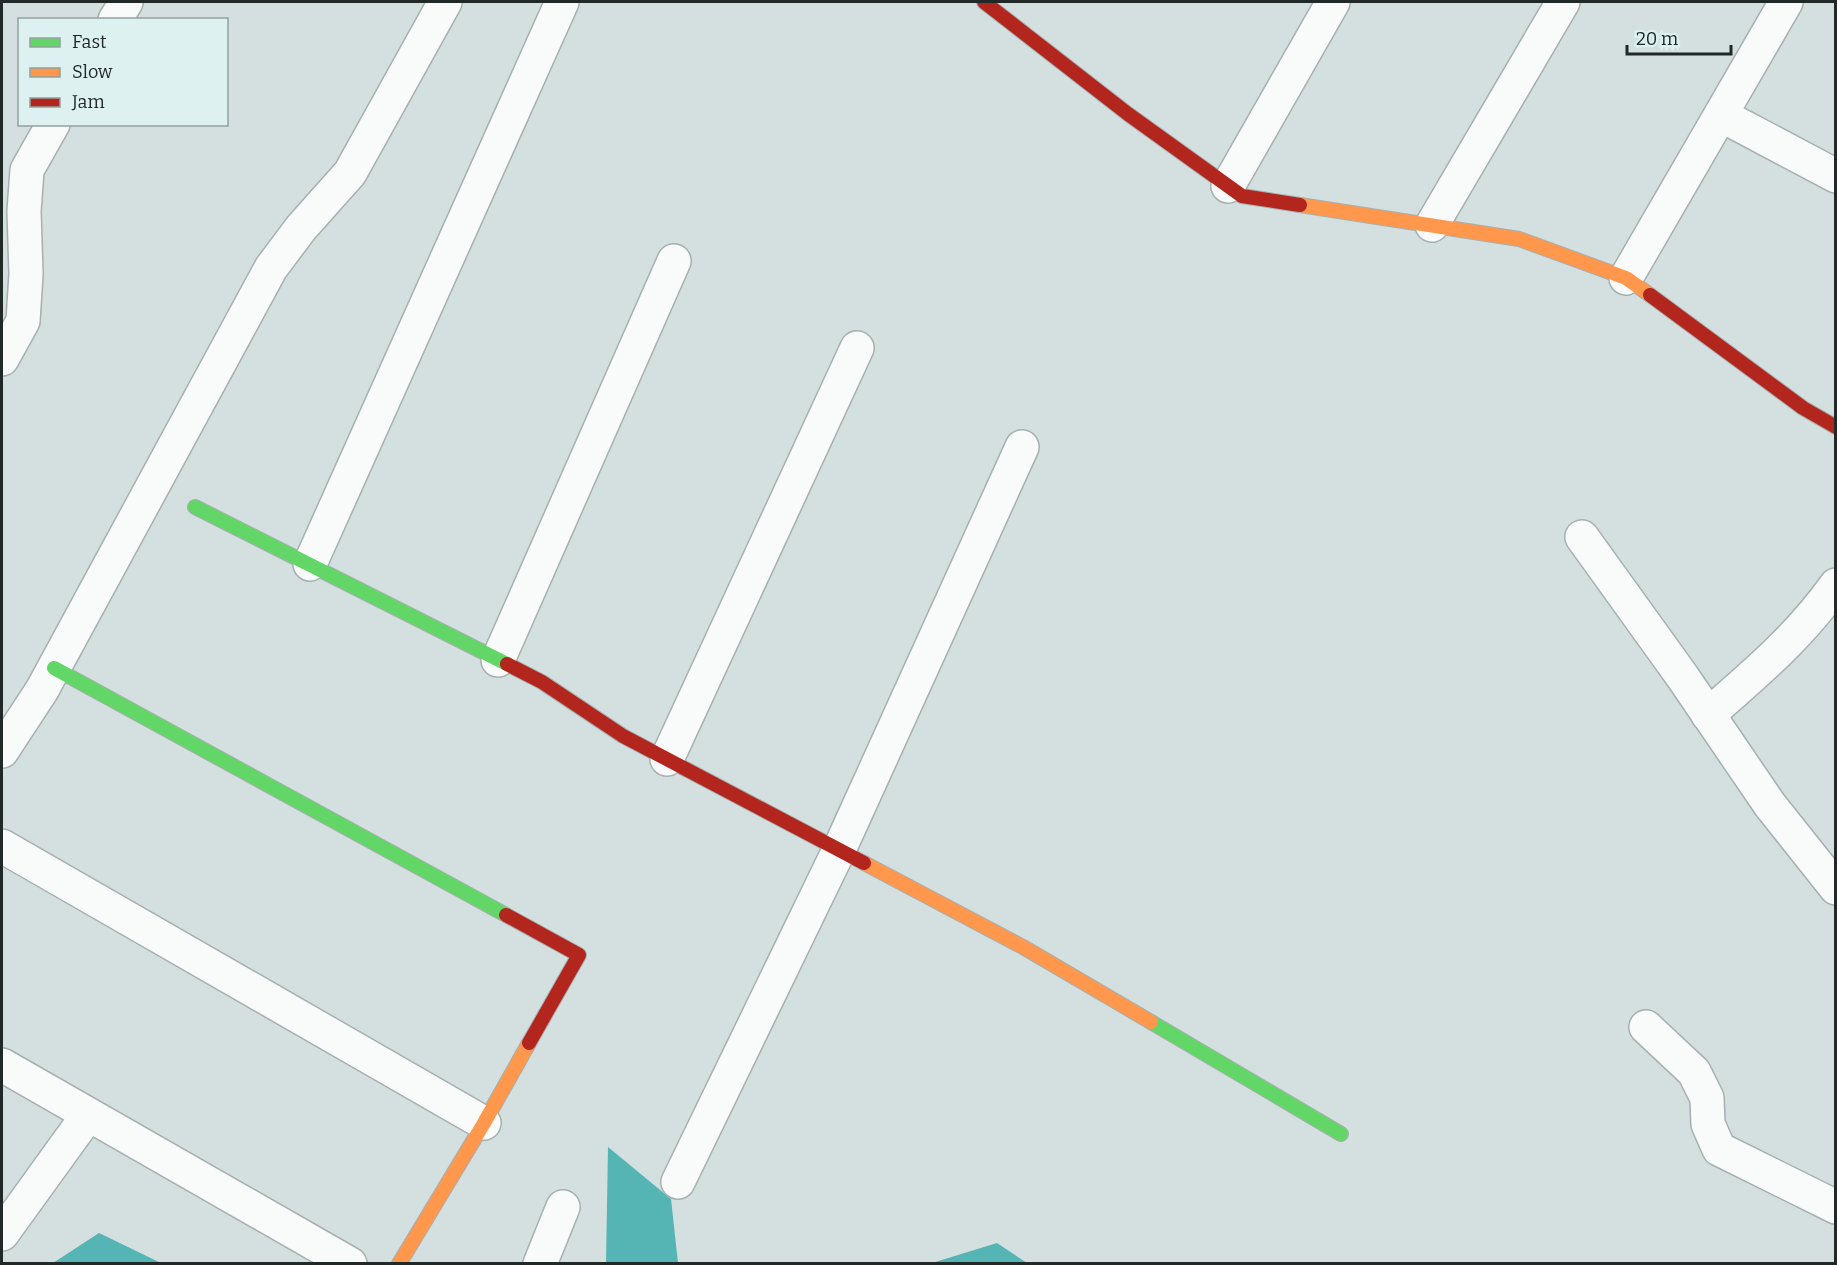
<svg xmlns="http://www.w3.org/2000/svg" width="1837" height="1265" font-family="Bitter,serif">
	<style>
		.water { fill: #55b5b5 }
		.lines { fill: none; stroke-linecap: round; stroke-linejoin: round }
		.street-casing { stroke: #a7b0b0; stroke-width: 36 }
		.fast-casing { stroke: #a7b0b0; stroke-width: 16 }
		.slow-casing { stroke: #a7b0b0; stroke-width: 16 }
		.jam-casing { stroke: #a7b0b0; stroke-width: 16 }
		.street { stroke: #f9fafa; stroke-width: 33 }
		.fast { stroke: #63d668; stroke-width: 14 }
		.slow { stroke: #ff974d; stroke-width: 14 }
		.jam { stroke: #b3261e; stroke-width: 14 }
	</style>
	<rect width="100%" height="100%" fill="#d4dfdf"/>
	<g class="water">
		<path d="M608,1147L671,1199L678,1263H606Z"/>
		<path d="M99,1233L161,1263H53Z"/>
		<path d="M997,1243L1027,1263H932Z"/>
	</g>
	<g class="lines">
		<g class="street-casing">
			<g id="street">
				<path d="M115,20L126,2"/>
				<path d="M1721,115L1836,176"/>
				<path d="M1228,186L1333,2"/>
				<path d="M1432,225L1563,2"/>
				<path d="M1626,278L1786,2"/>
				<path d="M2,359L23,321L26,274L24,211L27,170L53,124"/>
				<path d="M1582,537L1682,676L1770,805L1836,888"/>
				<path d="M310,564L562,2"/>
				<path d="M498,660L674,261"/>
				<path d="M1708,715C1756,673 1799,637 1836,585"/>
				<path d="M2,751L42,690L271,268L301,228L350,173L445,2"/>
				<path d="M667,759L857,348"/>
				<path d="M2,846L484,1123"/>
				<path d="M1646,1027L1694,1072L1707,1098L1708,1124L1719,1149L1836,1207"/>
				<path d="M2,1065L350,1264"/>
				<path d="M678,1182L839,850L1022,447"/>
				<path d="M2,1234L88,1115"/>
				<path d="M540,1264L563,1207"/>
			</g>
		</g>
		<g class="fast-casing">
			<g id="fast">
				<path d="M195,507L507,664"/>
				<path d="M54,668L506,915"/>
				<path d="M1151,1022L1341,1134"/>
			</g>
		</g>
		<g class="slow-casing">
			<g id="slow">
				<path d="M1300,205L1519,239L1626,278L1650,295"/>
				<path d="M864,863L1023,947L1151,1022"/>
				<path d="M399,1264L484,1123L529,1043"/>
			</g>
		</g>
		<g class="jam-casing">
			<g id="jam">
				<path d="M984,2L1128,114L1242,196L1300,205"/>
				<path d="M1650,295L1803,408L1836,427"/>
				<path d="M507,664L542,682L623,736L864,863"/>
				<path d="M506,915L579,955L529,1043"/>
			</g>
		</g>
		<use href="#street" class="street"/>
		<use href="#fast" class="fast"/>
		<use href="#slow" class="slow"/>
		<use href="#jam" class="jam"/>
	</g>
	<rect width="1837" height="1265" fill="none" stroke="#212928" stroke-width="6"/>
	<rect x="18" y="18" width="210" height="108" fill="#ddf1f0" stroke="#92a1a0" stroke-width="1.5"/>
	<rect x="30" y="38" width="30" height="9" fill="#63d668" stroke="#92a1a0" stroke-width="1.5"/>
	<text x="72" y="48" font-size="18" fill="#212928">Fast</text>
	<rect x="30" y="68" width="30" height="9" fill="#ff974d" stroke="#92a1a0" stroke-width="1.5"/>
	<text x="72" y="78" font-size="18" fill="#212928">Slow</text>
	<rect x="30" y="98" width="30" height="9" fill="#b3261e" stroke="#92a1a0" stroke-width="1.5"/>
	<text x="72" y="108" font-size="18" fill="#212928">Jam</text>
	<path d="M1627 45v9h104v-9" fill="none" stroke="#212928" stroke-width="3"/>
	<text x="1636" y="45" font-size="18" fill="#212928" stroke="#ddf1f0" stroke-width="4.5" paint-order="stroke">20 m</text>
</svg>
